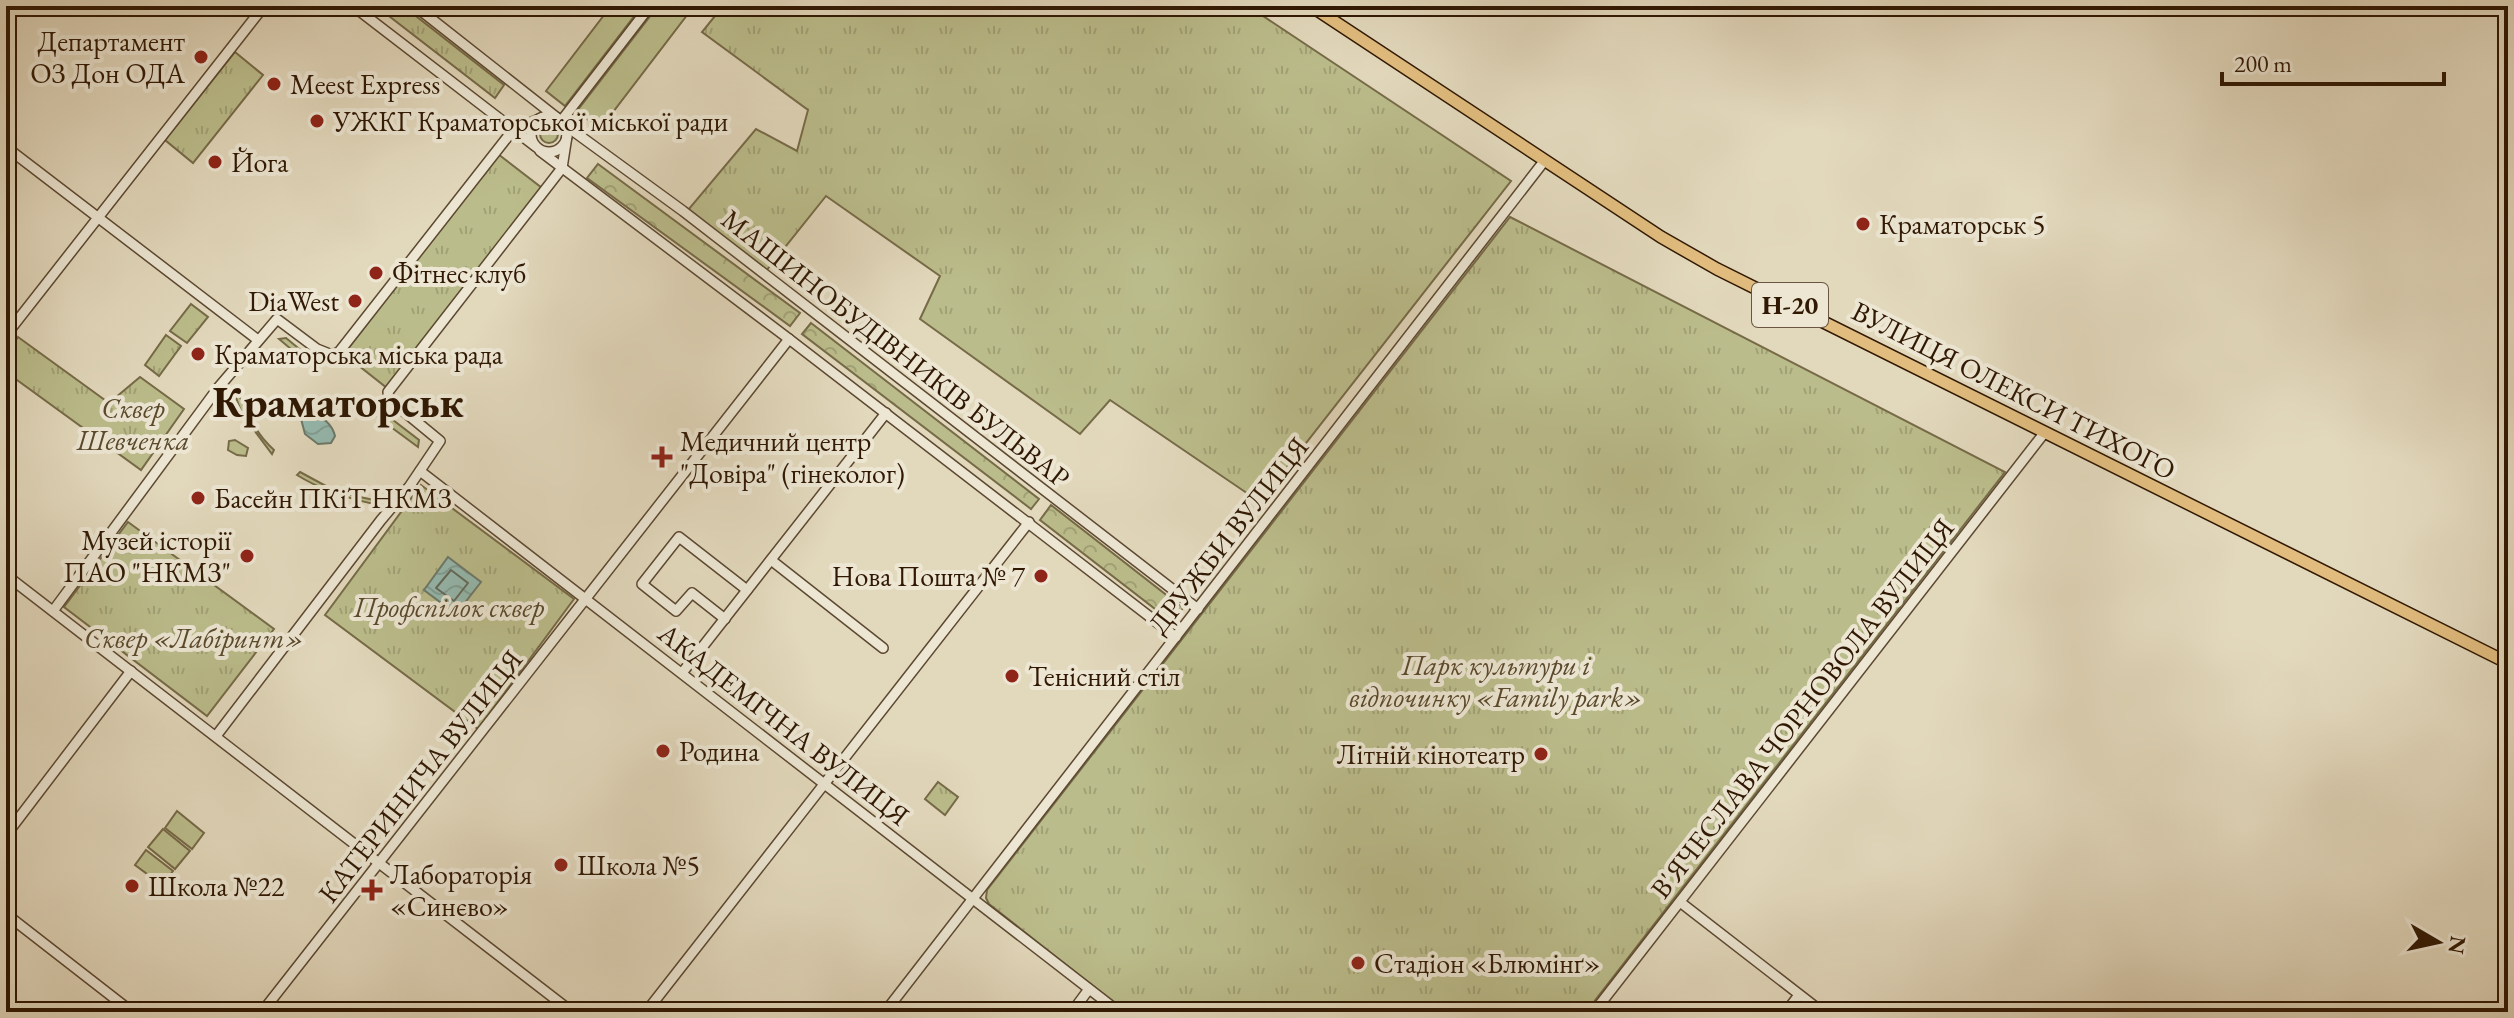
<svg xmlns="http://www.w3.org/2000/svg" width="2514" height="1018" font-family="'EB Garamond',serif">
	<style>
		.green { fill: #bbbc8b; stroke: #766a47; stroke-width: 2 }
		.forest { fill: url(#forest-crowns); stroke: #766a47; stroke-width: 2 }
		.park { fill: url(#park-tufts); stroke: #766a47; stroke-width: 2 }
		.water { fill: url(#water-waves); stroke: #6d796b; stroke-width: 2 }
		.lines { fill: none; stroke-linecap: round; stroke-linejoin: round }
		.shore { stroke: #62695a; stroke-width: 2 }
		.minor-casing { stroke: #5c4831; stroke-width: 12 }
		.major-casing { stroke: #301803; stroke-width: 14 }
		.minor { stroke: #ece6d3; stroke-width: 9 }
		.major { stroke: #e1bc7e; stroke-width: 11 }
		.poi-dot { fill: #8f2418; stroke: #ece6d3; stroke-width: 3 }
		.labels { text-anchor: middle; stroke-width: 8; stroke-linejoin: round; paint-order: stroke }
		.shield { fill: #ece6d3; stroke: #685641; stroke-width: 2 }
		.shield-label { font-size: 26px; font-weight: bold; fill: #301803 }
		.poi-label { font-size: 28px; fill: #301803; stroke: #ece6d3; text-anchor: start }
		.street-label { font-size: 28px; fill: #301803; stroke: #ece6d3 }
		.park-label { font-size: 28px; font-style: italic; fill: #5a492c; stroke: #ece6d3 }
		.town-label { font-size: 44px; font-weight: bold; fill: #301803; stroke: #ece6d3 }
	</style>
	<defs>
		<pattern id="forest-crowns" width="20" height="18" patternUnits="userSpaceOnUse" patternTransform="scale(2)"><rect width="20" height="18" fill="#bbbc8b"/><path d="M2 6a3 3 0 1 1 6 0M12 15a3 3 0 1 1 6 0" fill="none" stroke="#a1a176"/></pattern>
		<pattern id="park-tufts" width="24" height="20" patternUnits="userSpaceOnUse" patternTransform="scale(2)"><rect width="24" height="20" fill="#bbbc8b"/><path d="M3 7l-1-3M5 7V3M7 7l1-3M15 17l-1-3M17 17v-4M19 17l1-3" fill="none" stroke="#a1a176"/></pattern>
		<pattern id="water-waves" width="16" height="10" patternUnits="userSpaceOnUse" patternTransform="scale(2)"><rect width="16" height="10" fill="#95bab0"/><path d="M0 5q4-4 8 0t8 0" fill="none" stroke="#819f96"/></pattern>
	</defs>
	<rect width="100%" height="100%" fill="#e2d8bc"/>
	<filter id="stains"><feTurbulence type="fractalNoise" baseFrequency=".0025" numOctaves="4"/><feColorMatrix values="0 0 0 0 .2 0 0 0 0 .09 0 0 0 0 .02 0 0 0 .5 -.17"/></filter>
	<radialGradient id="worn" r=".72"><stop offset=".6" stop-color="#630" stop-opacity="0"/><stop offset="1" stop-color="#630" stop-opacity=".3"/></radialGradient>
	<g class="green">
		<path d="M611,6H642L565,106L546,91Z"/>
		<path d="M658,6H694L600,129L577,111Z"/>
		<circle cx="549" cy="134" r="9"/>
		<path d="M286,338L320,366L317,371L279,339Z"/>
		<path d="M238,392C247,414 256,434 274,450L272,454L242,414L235,395Z"/>
		<path d="M380,410L419,440L418,447L376,416Z"/>
		<path d="M235,440L248,448L246,456L237,455L228,450L229,441Z"/>
		<path d="M300,472L337,492L374,500V504C346,498 321,490 297,475Z"/>
		<path d="M177,811L204,833L192,849L165,828Z"/>
		<path d="M163,829L190,851L175,869L148,847Z"/>
		<path d="M146,850L173,871L162,885L135,865Z"/>
	</g>
	<g class="forest">
		<path d="M598,164L800,313L790,326L587,178Z"/>
		<path d="M811,323L1039,499L1031,509L802,334Z"/>
		<path d="M1051,505L1183,608L1172,622L1040,520Z"/>
	</g>
	<g class="park">
		<path d="M376,6H403L504,85L495,98Z"/>
		<path d="M723,6H1248L1511,181L1260,502L1110,400L1080,434L920,319L940,276L826,196L766,271L688,210L756,129L797,151L808,110L702,32Z"/>
		<path d="M235,52L263,75L193,163L165,140Z"/>
		<path d="M498,154L542,188L387,388L344,354Z"/>
		<path d="M1510,217L2005,472L1586,1012H1126L989,904L986,898L987,890Z"/>
		<path d="M191,304L208,317L187,343L170,331Z"/>
		<path d="M166,335L181,346L159,376L145,365Z"/>
		<path d="M18,337L109,403L140,377L184,409L141,470L6,372V354Z"/>
		<path d="M421,485L574,599L478,729L325,615Z"/>
		<path d="M128,522L274,629L207,716L64,607Z"/>
		<path d="M938,782L958,797L945,815L925,799Z"/>
	</g>
	<g class="water">
		<path d="M311,414C323,417 332,424 335,436L331,443L318,444L305,434L301,419Z"/>
		<path d="M448,557L481,582L456,614L424,590Z"/>
	</g>
	<g class="lines">
		<path class="shore" d="M451,570L468,583L454,601L436,588Z"/>
		<g class="minor-casing">
			<g id="minor">
				<path d="M353,6L535,146"/>
				<path d="M415,6L556,117"/>
				<circle cx="549" cy="134" r="18"/>
				<path d="M562,120L650,6"/>
				<path d="M565,125L683,211L1198,609"/>
				<path d="M6,147L258,340"/>
				<path d="M540,151L789,339L1176,637"/>
				<path d="M6,335L264,6"/>
				<path d="M420,471L1119,1012"/>
				<path d="M771,560L883,648"/>
				<path d="M6,575L572,1012"/>
				<path d="M53,611L218,388L277,319L317,349L332,355L339,352L513,130L544,117"/>
				<path d="M725,619L692,593L676,611L642,584L679,537L747,590"/>
				<path d="M682,673L886,413"/>
				<path d="M216,736L381,520L409,487L440,441L389,399L388,392L562,168L567,136"/>
				<path d="M6,835L131,671"/>
				<path d="M1680,902L1822,1012"/>
				<path d="M6,914L132,1012"/>
				<path d="M262,1012L789,339"/>
				<path d="M646,1012L1029,522"/>
				<path d="M885,1012L1545,160"/>
				<path d="M1072,1012L1089,989"/>
				<path d="M1594,1012L2045,432"/>
				<path d="M1786,1012L1799,995"/>
				<path d="M2505,1012L2508,1008"/>
			</g>
		</g>
		<g class="major-casing">
			<path id="major" d="M1311,6L1661,237L1717,269L2508,663"/>
		</g>
		<use href="#minor" class="minor"/>
		<use href="#major" class="major"/>
	</g>
	<g class="poi-dot">
		<circle cx="201" cy="57" r="8"/>
		<circle cx="274" cy="84" r="8"/>
		<circle cx="317" cy="121" r="8"/>
		<circle cx="215" cy="162" r="8"/>
		<circle cx="1863" cy="224" r="8"/>
		<circle cx="376" cy="273" r="8"/>
		<circle cx="355" cy="301" r="8"/>
		<circle cx="198" cy="354" r="8"/>
		<path d="M658 445h8v8h8v8h-8v8h-8v-8h-8v-8h8z"/>
		<circle cx="198" cy="498" r="8"/>
		<circle cx="247" cy="556" r="8"/>
		<circle cx="1041" cy="576" r="8"/>
		<circle cx="1012" cy="676" r="8"/>
		<circle cx="663" cy="751" r="8"/>
		<circle cx="1541" cy="754" r="8"/>
		<circle cx="561" cy="865" r="8"/>
		<circle cx="132" cy="886" r="8"/>
		<path d="M368 878h8v8h8v8h-8v8h-8v-8h-8v-8h8z"/>
		<circle cx="1358" cy="963" r="8"/>
	</g>
	<g class="labels">
		<rect class="shield" x="1752" y="283" width="76" height="44" rx="6"/>
		<g class="shield-label">
			<text x="1790" y="314">Н-20</text>
		</g>
		<g class="poi-label">
			<text x="185" y="51" text-anchor="end">Департамент<tspan x="185" dy="32">ОЗ Дон ОДА</tspan></text>
			<text x="290" y="94">Meest Express</text>
			<text x="333" y="131">УЖКГ Краматорської міської ради</text>
			<text x="231" y="172">Йога</text>
			<text x="1879" y="234">Краматорськ 5</text>
			<text x="392" y="283">Фітнес клуб</text>
			<text x="339" y="311" text-anchor="end">DiaWest</text>
			<text x="214" y="364">Краматорська міська рада</text>
			<text x="680" y="451">Медичний центр<tspan x="680" dy="32">"Довіра" (гінеколог)</tspan></text>
			<text x="214" y="508">Басейн ПКіТ НКМЗ</text>
			<text x="231" y="550" text-anchor="end">Музей історії<tspan x="231" dy="32">ПАО "НКМЗ"</tspan></text>
			<text x="1025" y="586" text-anchor="end">Нова Пошта № 7</text>
			<text x="1028" y="686">Тенісний стіл</text>
			<text x="679" y="761">Родина</text>
			<text x="1525" y="764" text-anchor="end">Літній кінотеатр</text>
			<text x="577" y="875">Школа №5</text>
			<text x="390" y="884">Лабораторія<tspan x="390" dy="32">«Синєво»</tspan></text>
			<text x="148" y="896">Школа №22</text>
			<text x="1374" y="973">Стадіон «Блюмінґ»</text>
		</g>
		<g class="street-label">
			<text transform="translate(896 348) rotate(38)" y="10">МАШИНОБУДІВНИКІВ БУЛЬВАР</text>
			<text transform="translate(2014 390) rotate(27)" y="10">ВУЛИЦЯ ОЛЕКСИ ТИХОГО</text>
			<text transform="translate(1228 535) rotate(-52)" y="10">ДРУЖБИ ВУЛИЦЯ</text>
			<text transform="translate(1802 708) rotate(-52)" y="10">В'ЯЧЕСЛАВА ЧОРНОВОЛА ВУЛИЦЯ</text>
			<text transform="translate(784 724) rotate(38)" y="10">АКАДЕМІЧНА ВУЛИЦЯ</text>
			<text transform="translate(420 776) rotate(-52)" y="10">КАТЕРИНИЧА ВУЛИЦЯ</text>
		</g>
		<g class="park-label">
			<text x="133" y="418">Сквер<tspan x="133" dy="32">Шевченка</tspan></text>
			<text x="449" y="617">Профспілок сквер</text>
			<text x="194" y="648">Сквер «Лабіринт»</text>
			<text x="1496" y="675">Парк культури і<tspan x="1496" dy="32">відпочинку «Family park»</tspan></text>
		</g>
		<g class="town-label">
			<text x="338" y="417">Краматорськ</text>
		</g>
	</g>
	<rect width="2514" height="1018" fill="none" stroke="#e2d8bc" stroke-width="32"/>
	<rect x="8" y="8" width="2498" height="1002" fill="none" stroke="#301803" stroke-width="4"/>
	<rect x="16" y="16" width="2482" height="986" fill="none" stroke="#301803" stroke-width="2"/>
	<g transform="translate(2438 942) rotate(99)" stroke="#ece6d3" stroke-width="6" paint-order="stroke">
	<path d="M0-6L14 30L0 20L-14 30Z" fill="#301803"/>
	<text y="-12" font-size="22" font-weight="bold" text-anchor="middle" fill="#301803">N</text>
	</g>
	<path d="M2222 72v12h222v-12" fill="none" stroke="#301803" stroke-width="4"/>
	<text x="2234" y="72" font-size="24" fill="#301803" stroke="#ece6d3" stroke-width="6" paint-order="stroke">200 m</text>
	<rect width="100%" height="100%" filter="url(#stains)"/>
	<rect width="100%" height="100%" fill="url(#worn)"/>
</svg>
